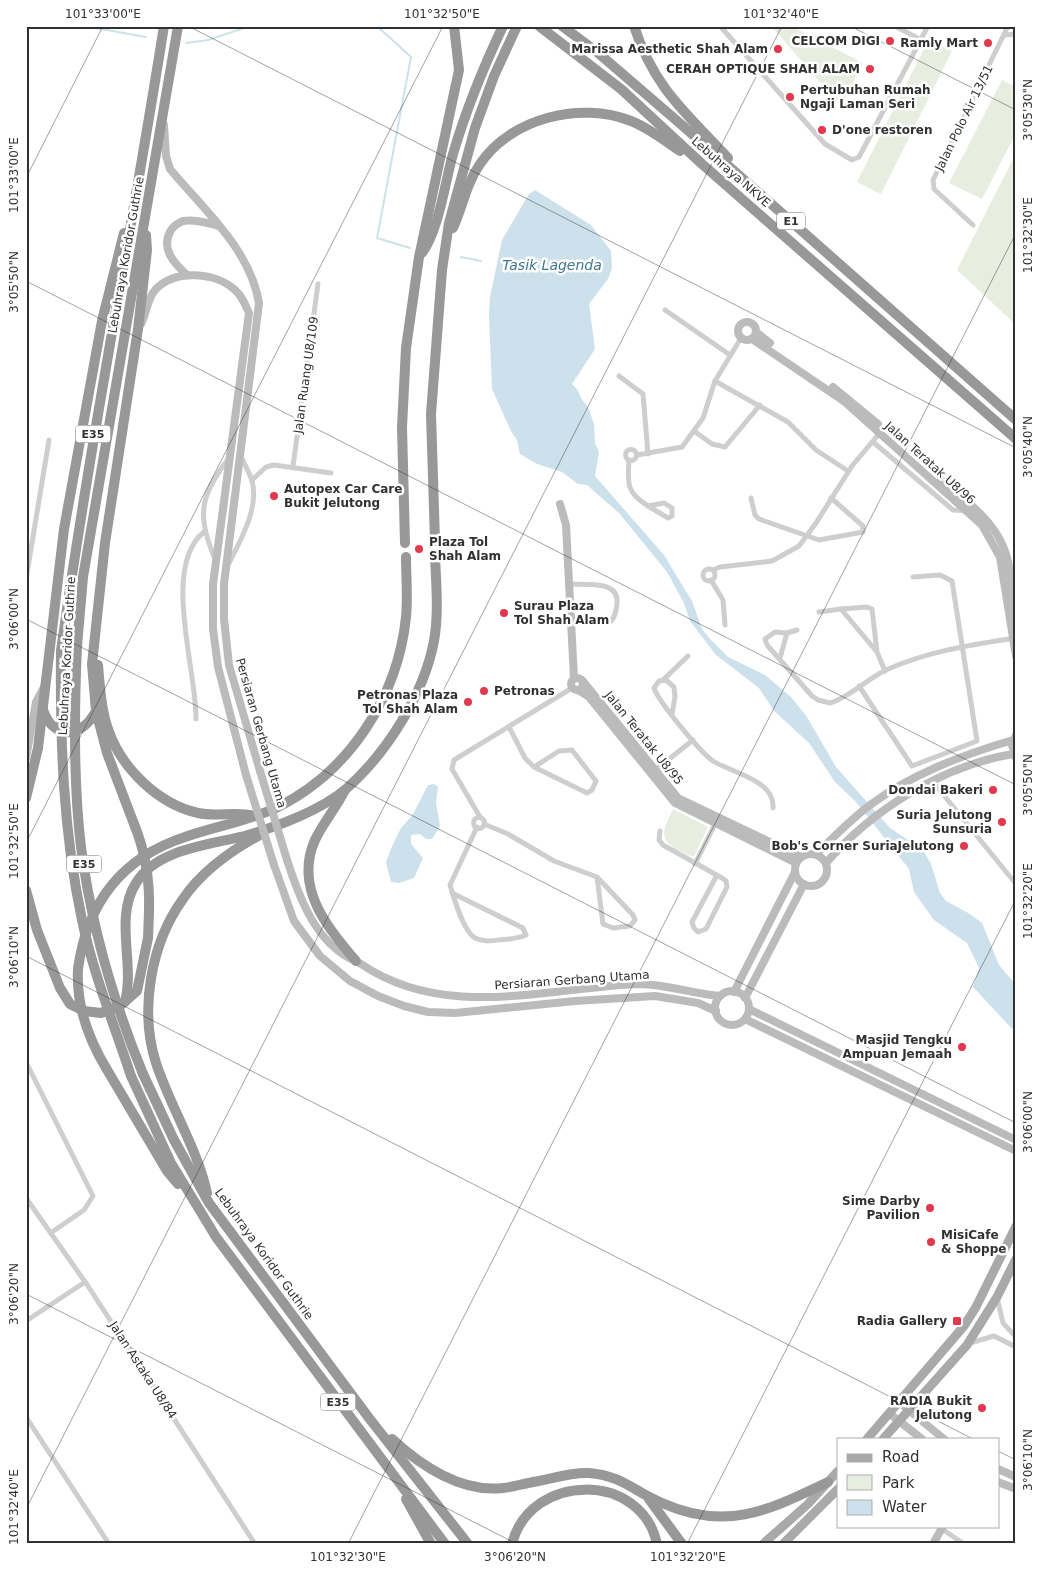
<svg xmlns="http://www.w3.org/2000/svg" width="1042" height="1570" font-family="'DejaVu Sans',sans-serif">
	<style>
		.green { fill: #e7eddf }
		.water { fill: #cce1ec }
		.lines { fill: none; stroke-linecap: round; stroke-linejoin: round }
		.stream { stroke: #cce1ec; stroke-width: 2 }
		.street { stroke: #cecece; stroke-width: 5 }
		.secondary { stroke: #bbb; stroke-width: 8 }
		.primary { stroke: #a9a9a9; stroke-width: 9 }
		.highway { stroke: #989898; stroke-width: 10 }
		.secondary-bridge { stroke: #bbb; stroke-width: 8 }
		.highway-bridge { stroke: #989898; stroke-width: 10 }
		.ticks { fill: none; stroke: #313131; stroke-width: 1; stroke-opacity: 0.45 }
		.poi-dot { fill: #e2384d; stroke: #fff; stroke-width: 2 }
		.labels { text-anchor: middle; stroke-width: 5; stroke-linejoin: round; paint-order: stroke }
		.shield { fill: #fff; stroke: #6f6f6f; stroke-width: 1 }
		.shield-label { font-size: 11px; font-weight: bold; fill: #313131 }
		.poi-label { font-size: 12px; font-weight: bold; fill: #313131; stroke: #fff; text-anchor: end }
		.street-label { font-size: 12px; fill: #313131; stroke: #fff }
		.water-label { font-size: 14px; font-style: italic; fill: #3f7692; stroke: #fff }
		.neatline { fill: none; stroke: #313131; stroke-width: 2 }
		.ticks-label { font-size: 12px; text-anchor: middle; fill: #313131 }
	</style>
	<rect width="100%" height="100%" fill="#fff"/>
	<g class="green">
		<path d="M771,26H791L863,63L841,106Z"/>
		<path d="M928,41L952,51L881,194L857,182Z"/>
		<path d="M1002,80L1016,87V133L982,199L949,183Z"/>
		<path d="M1016,153V325L957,270Z"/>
		<path d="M673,809L708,827L694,856C688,856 684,853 678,850C656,839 665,827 673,809Z"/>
	</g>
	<g class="water">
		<path d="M535,190L591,225L611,251L612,268L608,279L589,304L595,349L572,384L577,389L581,398L588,407L594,424L595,443L599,452L595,476L664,555L692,601L702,629L711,640L728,657L765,675L791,697L807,717L836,767L890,828L923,850L931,864L940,893L946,901L970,914L982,923L999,965L1016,985V1033L973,987L979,968L967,943L934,920L914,892L909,869L856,802L835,782L809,743L774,711L759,688L716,655L690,621L684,603L667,572L619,513L587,485L578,484L562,472L537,464L520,454L517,440L511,431L492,389L489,315L490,297L502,240L529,194Z"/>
		<path d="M434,784L438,787L436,803L440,826L432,839H426L420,834L411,835V844L423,858L414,878L399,883L391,882L386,862L393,844L401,828L412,816L428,785Z"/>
	</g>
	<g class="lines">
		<g class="stream">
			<path d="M85,26L146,37"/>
			<path d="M377,26L411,57L377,238L410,248"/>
			<path d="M186,43L208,40L250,26"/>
			<path d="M461,257L481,261"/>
		</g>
		<g class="street">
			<path d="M720,26L825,144L852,160L859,157L928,26"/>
			<path d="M895,26L921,40"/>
			<path d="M1005,35L1016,34"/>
			<path d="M973,225L934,189L933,180L1008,26"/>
			<path d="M665,310L730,355"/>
			<path d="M619,376L643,394L648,454"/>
			<path d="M715,381L788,422L816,450L848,471"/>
			<path d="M694,431L712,444L725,447L760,405"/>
			<path d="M873,442L953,510L968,511"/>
			<circle cx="631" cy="455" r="5.5"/>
			<path d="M637,455L682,447L703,418L715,381L741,338"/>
			<path d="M629,460C627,484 627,493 648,506"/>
			<path d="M293,466L318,284"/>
			<path d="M252,480L266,467L274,465L331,473"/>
			<path d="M751,498L755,515L759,519L819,540L863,532V526L831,498"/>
			<path d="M664,503L672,508V516L668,518L648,506Z"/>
			<path d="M215,559C197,515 199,497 229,458"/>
			<path d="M229,563C241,540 261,504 251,478C248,470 244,463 241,457"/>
			<circle cx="709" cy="575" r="6"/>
			<path d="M713,570L720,567L772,561L799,546L816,523L852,466L883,429"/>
			<path d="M26,579L49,440"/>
			<path d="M711,580L723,600L725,625"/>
			<path d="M570,584C586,585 619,580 617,603C616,610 616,616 611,621L571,619"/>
			<path d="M819,612L841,609"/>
			<path d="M787,633L797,630"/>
			<path d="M877,652L872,609L867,607L841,609L877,652L885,671"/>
			<path d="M780,658L787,633L775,632L765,639L767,645L812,696L818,700L830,703C850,697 867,679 886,670C928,651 971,645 1015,638"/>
			<path d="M663,680L688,656"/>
			<path d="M859,686L912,766L977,741L952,581L940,575L913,577"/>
			<path d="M672,714L675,697L674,687L666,680L659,681L654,688C658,701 701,753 713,761C732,773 775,780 773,808"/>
			<path d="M196,719C197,671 161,566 204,532"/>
			<path d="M509,727L525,758L534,767L587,793L592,790L596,781L572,750L559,751L534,767"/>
			<path d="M653,772L693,740"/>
			<path d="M933,782L1016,884"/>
			<path d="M480,817L452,769L454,760L572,688"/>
			<circle cx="479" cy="823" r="5.5"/>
			<path d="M484,824L508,834L554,861L597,877L633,915L635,920L630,926L613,928L603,924L597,877"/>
			<path d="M660,831L659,840L663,845L722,878L726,881L727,887L706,929L698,932L694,928L692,922L717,875"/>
			<path d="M695,864L715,824"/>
			<path d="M452,893L523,928L526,935C517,939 509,939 499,940C490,941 483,942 475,938C463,931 454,898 450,885L477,827"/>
			<path d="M26,1062L93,1196L84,1210L52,1232"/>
			<path d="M26,1198L88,1286L255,1544"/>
			<path d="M997,1297L1003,1323L1016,1337"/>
			<path d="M26,1321L85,1282"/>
			<path d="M970,1343L994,1336L1016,1347"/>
			<path d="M26,1417L109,1544"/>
			<path d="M942,1529L964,1544"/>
		</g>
		<g class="secondary">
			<path d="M164,125L166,156L170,169C204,210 250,249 259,303L224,584V619L229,665L260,771"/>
			<path d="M187,275C174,263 160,249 171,230C174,226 178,223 183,221C195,219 207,223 219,226"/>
			<circle cx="747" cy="331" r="9"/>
			<path d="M141,324C147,313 147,298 156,289C175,269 216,272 235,290C242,296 245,304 249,313L213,584V629L218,667L246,775"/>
			<path d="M756,332L770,343"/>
			<path d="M752,339L845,402L982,525L1000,557L1016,656"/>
			<path d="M833,387L878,424"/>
			<path d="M941,480C963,499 990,517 1002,544C1012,565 1012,593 1016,616"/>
			<path d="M560,504L566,525L574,678"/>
			<circle cx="577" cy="684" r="6"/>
			<path d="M582,680L678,798L801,857"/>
			<path d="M578,690L589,697L675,803L796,863"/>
			<path d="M1016,735L1012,745L1016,758"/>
			<path d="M26,758L36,702L45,685"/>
			<circle cx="811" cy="870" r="16"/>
			<path d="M816,854C833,838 850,820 870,805C912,774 962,755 1013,740"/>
			<path d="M287,860C298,894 313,935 344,955C350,959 356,961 361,964C445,1021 545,988 638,984C667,984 692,994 720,996"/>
			<path d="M826,863C873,809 942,766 1013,754"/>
			<path d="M274,865L294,921L320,956L350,981L378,996L404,1006L428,1012L455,1013L575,1001L655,996L698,1003L716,1011"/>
			<circle cx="732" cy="1008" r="17"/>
			<path d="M734,992L795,872"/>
			<path d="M745,998L804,884"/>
			<path d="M749,1009L1016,1140"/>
			<path d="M745,1019L1016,1151"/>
			<path d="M900,1403L944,1439"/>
			<path d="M890,1414L922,1439"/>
			<path d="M998,1469L1016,1477"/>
			<path d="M998,1482L1016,1489"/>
			<path d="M933,1544L943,1526"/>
		</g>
		<g class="primary">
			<path d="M867,1439L964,1326L976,1307L1016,1226"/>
			<path d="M883,1439L967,1345L997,1297L1016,1259"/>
			<path d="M763,1544L808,1504L838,1471"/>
			<path d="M783,1544L838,1489"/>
		</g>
		<g class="highway">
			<path d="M539,26L621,89L702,164L1016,439"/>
			<path d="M562,26L597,52L683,126L1016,420"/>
			<path d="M634,26C654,88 686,113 728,158"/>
			<path d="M453,228C463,206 466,184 480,164C511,118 580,101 631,121C649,128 664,140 680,151"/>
			<path d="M422,253C439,230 445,182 453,154C466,110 483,68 503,26"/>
			<path d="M435,541L431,414L442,270L449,223L475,128L494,76L517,26"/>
			<path d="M405,543L402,427L406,348L419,257L459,70L454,26"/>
			<path d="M77,646L83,577L178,26"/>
			<path d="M61,651C90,442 131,235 164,26"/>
			<path d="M98,665C100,686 101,709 108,729C121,768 158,804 198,813C217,817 236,811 255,816"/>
			<path d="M43,710C54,741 82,738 96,711"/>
			<path d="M345,790C336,808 323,823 315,840C294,887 327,928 356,961"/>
			<path d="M26,798L38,748L64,529L102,321L124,233"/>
			<path d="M134,824L107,753L96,711L92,664L105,543L138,329L147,250L146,235"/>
			<path d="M26,890L37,930L60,988L70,1004L84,1011L101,1013L121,1005L137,991L148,938L149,912"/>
			<path d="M78,969C87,903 121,858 185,837C216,826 249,821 278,807C350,771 398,696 406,617C408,597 406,577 406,557"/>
			<path d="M125,1002C135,963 114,918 136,883C157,848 212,845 248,835C279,826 321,810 346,789C387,753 424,694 434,641C439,613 436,583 435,555"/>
			<path d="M106,1068L167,1171L178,1184"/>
			<path d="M143,1074L174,1140L209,1203L369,1418L468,1544"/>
			<path d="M131,1076L171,1163L216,1237L445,1544"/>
			<path d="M207,1193C198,1150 170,1106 156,1063C139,1010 151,943 183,899C202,871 229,852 258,836"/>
			<path d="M392,1439C421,1466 462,1493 503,1488C513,1487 523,1484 533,1482C551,1479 571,1472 589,1473C623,1476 633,1491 662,1503C727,1532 769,1510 828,1482"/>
			<path d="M406,1499L431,1544"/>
			<path d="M649,1499L682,1544"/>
			<path d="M512,1544C530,1472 642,1471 657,1544"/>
		</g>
		<g class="secondary-bridge">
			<path d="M260,771L287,860"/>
			<path d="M246,775L274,865"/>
		</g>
		<g class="highway-bridge">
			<path d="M77,646C74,713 73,781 81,847C91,925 114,1003 143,1074"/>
			<path d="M61,651C60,742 63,830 82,920C93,973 114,1024 131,1076"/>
			<path d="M134,824C146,853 150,881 149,912"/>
			<path d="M78,969C76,1005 88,1038 106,1068"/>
		</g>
	</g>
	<path class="ticks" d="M188,26L1016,448M850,26L1016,110M26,178L103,26M26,281L1016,785M26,619L1016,1123M26,843L443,26M26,956L973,1439M26,1294L517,1544M998,1451L1016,1460M26,1509L782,26M348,1544L1016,233M687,1544L1016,899"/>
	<g class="poi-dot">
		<circle cx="890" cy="41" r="5"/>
		<circle cx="988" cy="43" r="5"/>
		<circle cx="778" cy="49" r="5"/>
		<circle cx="870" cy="69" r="5"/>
		<circle cx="790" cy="97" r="5"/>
		<circle cx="822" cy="130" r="5"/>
		<circle cx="274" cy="496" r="5"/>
		<circle cx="419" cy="549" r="5"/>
		<circle cx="504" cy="613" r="5"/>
		<circle cx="484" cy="691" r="5"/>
		<circle cx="468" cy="702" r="5"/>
		<circle cx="993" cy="790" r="5"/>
		<circle cx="1002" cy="822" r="5"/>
		<circle cx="964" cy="846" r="5"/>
		<circle cx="962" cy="1047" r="5"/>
		<circle cx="930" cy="1208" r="5"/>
		<circle cx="931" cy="1242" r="5"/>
		<rect x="952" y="1316" width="10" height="10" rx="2.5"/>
		<circle cx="982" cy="1408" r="5"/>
	</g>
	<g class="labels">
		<g class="shield">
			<rect x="777" y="212.5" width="28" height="17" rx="4"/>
			<rect x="75.5" y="425.5" width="35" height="17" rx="4"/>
			<rect x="66.5" y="855.5" width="35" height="17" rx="4"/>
			<rect x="320.5" y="1393.5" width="35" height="17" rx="4"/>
		</g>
		<g class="shield-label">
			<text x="791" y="225">E1</text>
			<text x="93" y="438">E35</text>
			<text x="84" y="868">E35</text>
			<text x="338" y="1406">E35</text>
		</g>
		<g class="poi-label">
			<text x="880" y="45">CELCOM DIGI</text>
			<text x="978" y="47">Ramly Mart</text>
			<text x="768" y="53">Marissa Aesthetic Shah Alam</text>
			<text x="860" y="73">CERAH OPTIQUE SHAH ALAM</text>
			<text x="800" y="94" text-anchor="start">Pertubuhan Rumah<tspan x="800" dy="14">Ngaji Laman Seri</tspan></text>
			<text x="832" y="134" text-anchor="start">D'one restoren</text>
			<text x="284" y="493" text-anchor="start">Autopex Car Care<tspan x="284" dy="14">Bukit Jelutong</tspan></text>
			<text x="429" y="546" text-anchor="start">Plaza Tol<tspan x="429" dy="14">Shah Alam</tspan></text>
			<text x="514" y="610" text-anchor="start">Surau Plaza<tspan x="514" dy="14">Tol Shah Alam</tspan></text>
			<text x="494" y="695" text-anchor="start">Petronas</text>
			<text x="458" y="699">Petronas Plaza<tspan x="458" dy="14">Tol Shah Alam</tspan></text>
			<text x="983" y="794">Dondai Bakeri</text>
			<text x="992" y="819">Suria Jelutong<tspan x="992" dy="14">Sunsuria</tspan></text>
			<text x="954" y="850">Bob's Corner SuriaJelutong</text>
			<text x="952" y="1044">Masjid Tengku<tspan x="952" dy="14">Ampuan Jemaah</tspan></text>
			<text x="920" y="1205">Sime Darby<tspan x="920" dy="14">Pavilion</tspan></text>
			<text x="941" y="1239" text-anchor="start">MisiCafe<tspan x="941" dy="14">&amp; Shoppe</tspan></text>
			<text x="947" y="1325">Radia Gallery</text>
			<text x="972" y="1405">RADIA Bukit<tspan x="972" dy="14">Jelutong</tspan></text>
		</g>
		<g class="street-label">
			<text transform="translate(964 118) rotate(-64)" y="4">Jalan Polo Air 13/51</text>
			<text transform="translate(731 172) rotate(41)" y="4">Lebuhraya NKVE</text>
			<text transform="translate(126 255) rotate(-80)" y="4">Lebuhraya Koridor Guthrie</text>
			<text transform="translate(306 375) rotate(-82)" y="4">Jalan Ruang U8/109</text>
			<text transform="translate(930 463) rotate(42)" y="4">Jalan Teratak U8/96</text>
			<text transform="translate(67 656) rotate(-87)" y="4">Lebuhraya Koridor Guthrie</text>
			<text transform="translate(261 733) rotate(74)" y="4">Persiaran Gerbang Utama</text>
			<text transform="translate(644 738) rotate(51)" y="4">Jalan Teratak U8/95</text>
			<text transform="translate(572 980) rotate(-4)" y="4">Persiaran Gerbang Utama</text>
			<text transform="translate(264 1254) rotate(54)" y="4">Lebuhraya Koridor Guthrie</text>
			<text transform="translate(143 1370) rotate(57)" y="4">Jalan Astaka U8/84</text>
		</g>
		<g class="water-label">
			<text x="552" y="270">Tasik Lagenda</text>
		</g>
	</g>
	<rect width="1042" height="1570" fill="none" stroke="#ffffff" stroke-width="55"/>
	<rect x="837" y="1438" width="162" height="90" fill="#ffffff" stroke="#adadad"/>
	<rect x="847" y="1454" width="25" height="8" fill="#a9a9a9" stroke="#adadad"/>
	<text x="882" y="1462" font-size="15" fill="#313131">Road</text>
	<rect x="847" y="1475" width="25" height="15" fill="#e7eddf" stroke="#adadad"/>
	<text x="882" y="1488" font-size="15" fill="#313131">Park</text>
	<rect x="847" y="1500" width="25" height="15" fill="#cce1ec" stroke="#adadad"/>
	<text x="882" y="1512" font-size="15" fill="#313131">Water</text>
	<rect x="28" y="28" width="986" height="1514" class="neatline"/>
	<g class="ticks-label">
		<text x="103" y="18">101°33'00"E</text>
		<text x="442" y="18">101°32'50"E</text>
		<text x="781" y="18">101°32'40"E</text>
		<text transform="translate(1028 110) rotate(-90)" y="4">3°05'30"N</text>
		<text transform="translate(14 175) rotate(-90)" y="4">101°33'00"E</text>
		<text transform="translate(1028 235) rotate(-90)" y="4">101°32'30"E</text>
		<text transform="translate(14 282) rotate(-90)" y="4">3°05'50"N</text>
		<text transform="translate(1028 447) rotate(-90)" y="4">3°05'40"N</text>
		<text transform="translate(14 619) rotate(-90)" y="4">3°06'00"N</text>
		<text transform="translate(1028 785) rotate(-90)" y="4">3°05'50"N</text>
		<text transform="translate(14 841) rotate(-90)" y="4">101°32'50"E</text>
		<text transform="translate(1028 901) rotate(-90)" y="4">101°32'20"E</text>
		<text transform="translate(14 957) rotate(-90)" y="4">3°06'10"N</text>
		<text transform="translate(1028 1122) rotate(-90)" y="4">3°06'00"N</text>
		<text transform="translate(14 1294) rotate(-90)" y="4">3°06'20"N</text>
		<text transform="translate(1028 1460) rotate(-90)" y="4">3°06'10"N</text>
		<text transform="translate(14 1507) rotate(-90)" y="4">101°32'40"E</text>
		<text x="348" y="1561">101°32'30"E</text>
		<text x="515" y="1561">3°06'20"N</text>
		<text x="688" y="1561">101°32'20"E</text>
	</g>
</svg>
